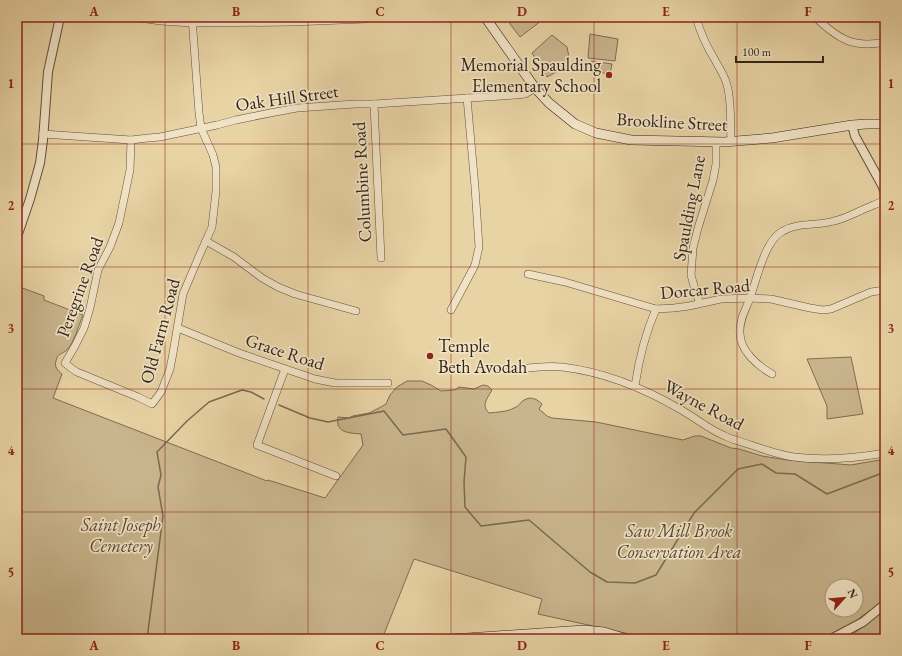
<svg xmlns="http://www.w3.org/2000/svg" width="902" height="656" font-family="'EB Garamond',serif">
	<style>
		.green { fill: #c9b58d; stroke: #7e6c53; fill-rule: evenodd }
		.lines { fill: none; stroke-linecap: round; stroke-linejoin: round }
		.stream { stroke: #7a6a50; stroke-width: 1.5 }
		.minor-casing { stroke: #60503c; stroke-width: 8 }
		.tertiary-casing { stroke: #60503c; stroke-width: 10 }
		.secondary-casing { stroke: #332419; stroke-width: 10 }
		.minor { stroke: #f0e2c4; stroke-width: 7 }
		.tertiary { stroke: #f0e2c4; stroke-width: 8 }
		.secondary { stroke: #f0e2c4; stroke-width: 9 }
		.grid { fill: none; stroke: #8f2418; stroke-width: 1; stroke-opacity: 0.55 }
		.poi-dot { fill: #8f2418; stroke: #f0e2c4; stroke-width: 1.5 }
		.labels { text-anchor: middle; stroke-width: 3.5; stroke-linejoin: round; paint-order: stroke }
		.poi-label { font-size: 18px; fill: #332419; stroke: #f0e2c4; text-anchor: end }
		.street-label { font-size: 18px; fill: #332419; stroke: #f0e2c4 }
		.park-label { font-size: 18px; font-style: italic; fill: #584836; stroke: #f0e2c4 }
		.neatline { fill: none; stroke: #8f2418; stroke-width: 1.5 }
		.grid-label { font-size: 13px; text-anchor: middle; font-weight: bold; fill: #8f2418 }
	</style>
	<rect width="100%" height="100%" fill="#e8d3a5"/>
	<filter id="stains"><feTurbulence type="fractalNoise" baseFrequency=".005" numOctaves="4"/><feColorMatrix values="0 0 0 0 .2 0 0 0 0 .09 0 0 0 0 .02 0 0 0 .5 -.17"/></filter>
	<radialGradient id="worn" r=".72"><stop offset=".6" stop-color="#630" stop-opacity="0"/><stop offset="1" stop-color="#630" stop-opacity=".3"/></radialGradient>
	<g class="green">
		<path d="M509,17H544L545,18L520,37L510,24Z"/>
		<path d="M590,34L618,39L615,61L588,58Z"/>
		<path d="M552,35L567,47L569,57L564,68L547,77L532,53Z"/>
		<path d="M591,61L612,64L610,74L590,71Z"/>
		<path d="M17,286L44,296V300L83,315C79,324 74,343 67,350C62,354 57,354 56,361C54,367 58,371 62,374L53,398L267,481L268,480L325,498L363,445L361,434C349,433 335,433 338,417L349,418L353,416L369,413L381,407L386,404L390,395L397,387L407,381H422L431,385L441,391L455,390L459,387L474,389L483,385L488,386L492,390C487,399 481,405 489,413C497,412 507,412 514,408C519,407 520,402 524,400C531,396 537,399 542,404L539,409L547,416L552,418L596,422L683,440L695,436H701L731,448L739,449L762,456L787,460L851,465L885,459V599L876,607L862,616L837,639H652L538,614L542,599L414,559L382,639H17ZM832,586H856V610H832Z"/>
		<path d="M851,357L863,414L827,419V406L807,359Z"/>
		<path d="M885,609V639H849L851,636Z"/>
		<path d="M582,634L604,636L614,639H517Z"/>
	</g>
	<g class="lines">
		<g class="stream">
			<path d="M279,405L310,418L328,422L384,411L403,435L446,429L466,457L464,482L465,507L481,526L529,520L590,572L607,582L635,583L656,575L694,513L738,469L762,464L776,473L795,474L827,494L885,472"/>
			<path d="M147,639L163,516L158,487L161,475L157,452L187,421L209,402L242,390L251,392L264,399"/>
		</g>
		<g class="minor-casing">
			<g id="minor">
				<path d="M132,17L161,21L192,23L292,22L366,19"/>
				<path d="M696,17C700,32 707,47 715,60C719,68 725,76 727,85C732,103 730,123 731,141"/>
				<path d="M815,17C837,38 853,49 885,42"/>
				<path d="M374,104L381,258"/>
				<path d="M43,134L131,140L148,138L160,137L217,125L236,120L270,113L297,108L355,104H374L516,95L525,94L535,88"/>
				<path d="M131,140L130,170L119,223L110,247L98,270L90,308L84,328L75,346L65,363L71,368L77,372L138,397L152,404L161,392L170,369L173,353L183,294L200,254L212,227L216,191V167L213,155L201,128L199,113L192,17"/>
				<path d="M206,241L234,257L262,278L278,287L295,294L356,311"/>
				<path d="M528,274L565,282L656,309L674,308L689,306L721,299L750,298L771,299L810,308L823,310L831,309L871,292L885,290"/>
				<path d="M700,303L696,293L691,275L693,248L698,228L713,180L716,164V142"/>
				<path d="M451,310L475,265L479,247L475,187L467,98"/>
				<path d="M178,328L239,353L315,379L335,383H388"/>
				<path d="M285,369L257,445L336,476"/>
				<path d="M510,370C527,368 545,365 562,367C605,372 646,389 683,411C697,419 710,430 725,436C733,440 742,442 751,445C765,450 779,455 794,457C824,461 856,458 885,453"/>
				<path d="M772,374C758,366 740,351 740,333C739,320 746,309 750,298C756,281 760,262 769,246C773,239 777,234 783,231C798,222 818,226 834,221C843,219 851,215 860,211C868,207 877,204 885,200"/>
				<path d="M635,386C639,359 645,334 656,309"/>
			</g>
		</g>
		<g class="tertiary-casing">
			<g id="tertiary">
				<path d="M852,125L855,136L882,185L885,193"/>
				<path d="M17,237L30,199L40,163L43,140L48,72L60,17"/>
				<path d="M831,639L863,622L885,604"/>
			</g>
		</g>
		<g class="secondary-casing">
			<g id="secondary">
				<path d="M485,17L535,88L549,103L575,124L596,133L631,140L724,142L772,138L852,125L867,124H885"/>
				<path d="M452,639L584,630L604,632L627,639"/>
			</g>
		</g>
		<use href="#minor" class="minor"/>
		<use href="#tertiary" class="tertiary"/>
		<use href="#secondary" class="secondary"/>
	</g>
	<path class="grid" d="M165,17V639M308,17V639M451,17V639M594,17V639M737,17V639M17,144H885M17,267H885M17,389H885M17,512H885"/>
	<g class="poi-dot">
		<circle cx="609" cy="75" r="4"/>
		<circle cx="430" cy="356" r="4"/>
	</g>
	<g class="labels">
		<g class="poi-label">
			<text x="601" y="71">Memorial Spaulding<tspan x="601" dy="21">Elementary School</tspan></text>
			<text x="438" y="352" text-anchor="start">Temple<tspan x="438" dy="21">Beth Avodah</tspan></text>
		</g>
		<g class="street-label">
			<text transform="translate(287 98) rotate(-8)" y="6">Oak Hill Street</text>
			<text transform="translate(672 122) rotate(3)" y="6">Brookline Street</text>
			<text transform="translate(362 182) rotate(-93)" y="6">Columbine Road</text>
			<text transform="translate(689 208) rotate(-79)" y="6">Spaulding Lane</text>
			<text transform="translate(80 287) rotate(-70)" y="6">Peregrine Road</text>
			<text transform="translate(705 289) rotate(-5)" y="6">Dorcar Road</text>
			<text transform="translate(160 331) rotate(-75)" y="6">Old Farm Road</text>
			<text transform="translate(285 352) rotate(18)" y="6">Grace Road</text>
			<text transform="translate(704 405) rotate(28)" y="6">Wayne Road</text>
		</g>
		<g class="park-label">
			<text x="121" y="531">Saint Joseph<tspan x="121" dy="21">Cemetery</tspan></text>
			<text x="679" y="537">Saw Mill Brook<tspan x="679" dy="21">Conservation Area</tspan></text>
		</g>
	</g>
	<rect width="902" height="656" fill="none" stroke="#e8d3a5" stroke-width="44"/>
	<g transform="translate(844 598) rotate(63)"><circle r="19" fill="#f0e2c4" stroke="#a49680"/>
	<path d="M0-3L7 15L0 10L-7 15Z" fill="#8f2418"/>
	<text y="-6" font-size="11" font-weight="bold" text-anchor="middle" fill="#332419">N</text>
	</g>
	<path d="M736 56v6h87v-6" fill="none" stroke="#332419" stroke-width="2"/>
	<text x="742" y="56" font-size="12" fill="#332419" stroke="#f0e2c4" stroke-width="3" paint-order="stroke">100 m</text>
	<rect x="22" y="22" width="858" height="612" class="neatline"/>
	<g class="grid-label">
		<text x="94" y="16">A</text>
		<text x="236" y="16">B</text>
		<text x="380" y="16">C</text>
		<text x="522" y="16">D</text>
		<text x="666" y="16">E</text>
		<text x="808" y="16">F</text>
		<text x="11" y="88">1</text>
		<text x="891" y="88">1</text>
		<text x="11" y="210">2</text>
		<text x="891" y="210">2</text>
		<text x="11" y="333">3</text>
		<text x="891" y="333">3</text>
		<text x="11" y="455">4</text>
		<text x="891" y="455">4</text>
		<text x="11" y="577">5</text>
		<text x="891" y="577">5</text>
		<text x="94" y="650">A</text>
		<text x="236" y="650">B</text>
		<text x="380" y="650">C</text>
		<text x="522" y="650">D</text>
		<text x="666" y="650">E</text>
		<text x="808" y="650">F</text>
	</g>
	<rect width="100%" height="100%" filter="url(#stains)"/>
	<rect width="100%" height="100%" fill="url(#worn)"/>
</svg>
